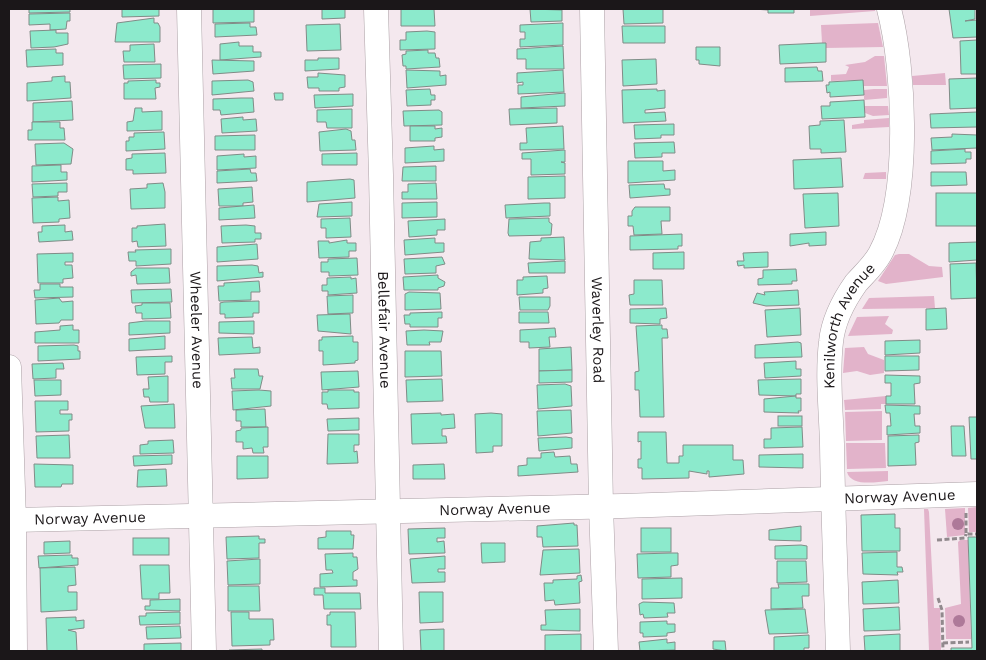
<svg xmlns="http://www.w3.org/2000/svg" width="986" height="660" font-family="'Work Sans',sans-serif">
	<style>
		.green { fill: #e2b3ca }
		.building { fill: #8ceacc; stroke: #808c87 }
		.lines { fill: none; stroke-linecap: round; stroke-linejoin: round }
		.minor-casing { stroke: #aca1a6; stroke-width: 25 }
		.path { stroke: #91898d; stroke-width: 3; stroke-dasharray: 5 2.5; stroke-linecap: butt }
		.minor { stroke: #fff; stroke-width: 24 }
		.tree { fill: #ae7999 }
		.labels { text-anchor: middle; stroke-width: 4; stroke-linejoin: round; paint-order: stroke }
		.street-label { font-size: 15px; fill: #1b1719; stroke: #f4e8ee }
	</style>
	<rect width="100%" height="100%" fill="#f4e8ee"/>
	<g class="green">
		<path d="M810,9H875V11L810,16Z"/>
		<path d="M878,23L883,47L826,48L822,43L821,25Z"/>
		<path d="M875,56H884L887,86H863V80L831,81V75L846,74L849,67L845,65L865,62Z"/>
		<path d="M945,73L946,85H913L912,76Z"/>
		<path d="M874,89H887V98L864,100V90Z"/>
		<path d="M864,106H888L889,115L873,116L865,113Z"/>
		<path d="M889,118V127L852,129V125L864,123V120Z"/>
		<path d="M886,172V179H863L865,173Z"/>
		<path d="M899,254H909L929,266L942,267L943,277L886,284L878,281L895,255Z"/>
		<path d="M934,296L935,308L862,309L869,298Z"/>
		<path d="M889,316L885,324L893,330L892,334L848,336L857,317Z"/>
		<path d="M864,347L868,354L884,360V373L870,375L857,371L843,373L845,348Z"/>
		<path d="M886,396V404H881V409L845,410L844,400Z"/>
		<path d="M882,411V440L846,441L845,412Z"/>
		<path d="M846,443H885L886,468L847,469Z"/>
		<path d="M888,471V481C876,482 851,487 847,472Z"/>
		<path d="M977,507V532H969L968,508Z"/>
		<path d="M965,508V535L947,537L945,509Z"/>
		<path d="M924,509H928L929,512L934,608H940L941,651H929Z"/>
		<path d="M960,540H968L971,639H946L945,608L961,604L958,542Z"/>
	</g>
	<g class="building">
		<path d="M29,9H70V12L29,13Z"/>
		<path d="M122,9H159V16L122,17Z"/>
		<path d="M213,9H254V22L213,23Z"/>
		<path d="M322,9H345V18L322,19Z"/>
		<path d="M401,9H434L435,26H401Z"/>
		<path d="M530,9L562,10V21L531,22Z"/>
		<path d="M623,9H663V23L624,24Z"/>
		<path d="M753,9H794V13H768V10Z"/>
		<path d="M949,9H975V19L965,21L977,20V37L953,38Z"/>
		<path d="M70,13V21H67L66,29L50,30V24L29,25V14Z"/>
		<path d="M154,18V23H158L160,27V42H115L117,23Z"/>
		<path d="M250,23V27H256L257,35L215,37V24Z"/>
		<path d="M563,23V45L520,47V39H525V32H520V25Z"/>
		<path d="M340,24L341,50L307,51L306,25Z"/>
		<path d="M622,26H665V43H623Z"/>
		<path d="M56,30V33H68V44L54,47L31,48L30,31Z"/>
		<path d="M427,31L435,32V49L400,50V40H406V32Z"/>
		<path d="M977,40V74H961L960,41Z"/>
		<path d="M239,42V46H253V52H261V57L220,60V44Z"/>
		<path d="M822,43H826V62L780,64L779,45Z"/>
		<path d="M154,44L155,62H124L123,51H130V45Z"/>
		<path d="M563,46L564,69H526V59H517V49Z"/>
		<path d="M696,47H720V66L699,64V60H696Z"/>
		<path d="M56,49V53H63V65L27,67L26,50Z"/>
		<path d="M428,50V53H435L436,58H439L440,67L406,69V66H403L402,55L406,54V51Z"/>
		<path d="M318,58H339V69L305,71V60H318Z"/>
		<path d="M656,59L657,84L623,86L622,60Z"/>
		<path d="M212,60L254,61V71L213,74Z"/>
		<path d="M161,64V78L124,79L123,65Z"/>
		<path d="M817,67L818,71H822L823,81L785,82V68Z"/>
		<path d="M406,70L440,71V76L446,75V85L407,88Z"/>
		<path d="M563,70L564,92L518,94V85H523V82L517,83V73Z"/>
		<path d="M318,73L345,75V87L339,88V91H319V88H308L307,77H318Z"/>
		<path d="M65,76V82H70L71,98L27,101V83L52,81V77Z"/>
		<path d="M977,78V108L950,109L949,79Z"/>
		<path d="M156,80V83H160V87L155,88L156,99H124V83H128V81Z"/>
		<path d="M248,80L253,82L254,91L212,95V81Z"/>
		<path d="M863,80L864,95L830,97V92L827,93L826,85H829V82Z"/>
		<path d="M430,89L431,95H435V100H431V105L407,106L406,90Z"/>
		<path d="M657,89V91L665,90V108L645,110V113L665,112L666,121L623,123L622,90Z"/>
		<path d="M274,93H283V100H275Z"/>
		<path d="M565,93V106L521,108V97Z"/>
		<path d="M353,94V106L315,108L314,95Z"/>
		<path d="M241,98H253L254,112L221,115L220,110H213V99Z"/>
		<path d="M864,100L865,117L822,119L821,106H830V102Z"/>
		<path d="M72,101L73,120L33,122V103Z"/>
		<path d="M135,108H142V112L162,111V130L127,131V122L133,121Z"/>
		<path d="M557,108V123L510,125L509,109Z"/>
		<path d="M352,109V128H327L326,122H317V110Z"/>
		<path d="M439,110L442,112V125L404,126L403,111Z"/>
		<path d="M977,112V127L931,128L930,114Z"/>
		<path d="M243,117V120L256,119L257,131L222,133L221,119Z"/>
		<path d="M844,120L846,152L821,153V149H810L809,126L820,125V121Z"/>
		<path d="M32,122H60V128H64L65,140H28V130H32Z"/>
		<path d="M674,124V135H661V138L635,139L634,125Z"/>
		<path d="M410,126H435V129L442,128V137L435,138V141H410Z"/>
		<path d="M563,126L564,149L520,150V143H527L526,128Z"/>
		<path d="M346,129L351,131L352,140H355L356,150L320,151L319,132Z"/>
		<path d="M164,132L165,149L126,151V141H129V137H134V133Z"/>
		<path d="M952,134L977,135V148L932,150L931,138L952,137Z"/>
		<path d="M255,135V150H215V136Z"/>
		<path d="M674,142L675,153H662V157L635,158L634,143Z"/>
		<path d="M64,143L73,149L71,164L36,165L35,144Z"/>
		<path d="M434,146V150L444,149V161L405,163V148Z"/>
		<path d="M965,149V152H971V159H966V163L931,164V151Z"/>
		<path d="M565,150V162H561L565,163V174L531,175V159H522V153Z"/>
		<path d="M165,153L166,173L133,174V170H126V159L132,158V154Z"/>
		<path d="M357,153V165H322V154Z"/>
		<path d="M244,154V157L256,156V168L217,170V156Z"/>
		<path d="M841,158L843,187L794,189L793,160Z"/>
		<path d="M628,161H663V171L675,170V180L628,183Z"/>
		<path d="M61,165V172H67V180L32,182V166Z"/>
		<path d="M436,166V181H402L403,167Z"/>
		<path d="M250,169L251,173H256L257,181L217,183V171Z"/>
		<path d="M931,172H966L967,185L931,186Z"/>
		<path d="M565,176V198L528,199V177Z"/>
		<path d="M350,179L354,180L355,198L307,202V182Z"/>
		<path d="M67,183V192H58V196L33,197L32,184Z"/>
		<path d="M163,183L165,192V208L131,209L130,189L147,188V184Z"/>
		<path d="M436,183L437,199H402V192H408V184Z"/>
		<path d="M664,184L665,189H670V195L630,198L629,185Z"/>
		<path d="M252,187L253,202L243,203V206H219L218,189Z"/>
		<path d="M838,193L839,226L805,228L803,194Z"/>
		<rect x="936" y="193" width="41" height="33"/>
		<path d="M58,197V201L69,200L70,218L59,219V222L33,223L32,198Z"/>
		<path d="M352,202V216L317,217L319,204Z"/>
		<path d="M437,202V217L402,218V203Z"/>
		<path d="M544,203H550V216L506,218L505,205Z"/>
		<path d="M254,205L255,218L219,220V208Z"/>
		<path d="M635,207H670V221H661L662,234L634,235L633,226H628V216H632V211Z"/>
		<path d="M350,218L351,237L326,238V228H321V219Z"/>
		<path d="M549,218V222L552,224L551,235L509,236L508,233L509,219Z"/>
		<path d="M445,219V230H437V235L409,237L408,221Z"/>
		<path d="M165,224L166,246L138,247L137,241L132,242V228H137V226Z"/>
		<path d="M65,225V232L72,231L73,240L39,242L38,232H42V226Z"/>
		<path d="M246,225L255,226V233H261V239H255V242L222,243L221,226Z"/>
		<path d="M826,232V245L809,246V243L790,246V234Z"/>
		<path d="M682,234V246H678V249L630,250V236Z"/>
		<path d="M564,237L565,260L529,259L530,242L541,241V238Z"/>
		<path d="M435,238V243H444V252L405,255L404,240Z"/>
		<path d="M347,240V243H356V251H349V257L319,258L318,241H329V243Z"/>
		<path d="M977,242V260L949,262V243Z"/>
		<path d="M257,244L258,259L217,262V247Z"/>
		<path d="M171,249V264L136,266V261H129L128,252H136L135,250Z"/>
		<path d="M684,252V269H653V253Z"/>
		<path d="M768,252V267L744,268V265L738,266L737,261H744L743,253Z"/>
		<path d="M73,253V262H65V265H72L73,278L63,279V283H38L37,254Z"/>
		<path d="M442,257L445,264L436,266V273L405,274L404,259Z"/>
		<path d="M357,258L358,275L329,276V272H321V262H328V259Z"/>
		<path d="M565,261V273H529L528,263Z"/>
		<path d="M976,263L977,298L951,299L950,264Z"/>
		<path d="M252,265L258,266L259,273L263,272V277L217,281V266Z"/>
		<path d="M136,268H169L170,283L137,284L136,275L131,276V272Z"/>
		<path d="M796,269L797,281H792V284L758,285V279L763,278V270Z"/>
		<path d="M438,275V278L445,282L444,286L438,288V290H404L403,277Z"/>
		<path d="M547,276L548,288L543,289V293L517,295V280H523V277Z"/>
		<path d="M351,277V279L356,278L357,293L328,295V291H322V285H327V278Z"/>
		<path d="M634,280H662L663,305H630L629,295L634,294Z"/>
		<path d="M259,281L260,292H251V300L219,301L218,286H224V283Z"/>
		<path d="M40,284H60V287H73V297L35,298L34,290H40Z"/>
		<path d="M171,289L172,302L132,303L131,290Z"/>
		<path d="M798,290L799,305L766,306L753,303L757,293L765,295L764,292Z"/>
		<path d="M409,292L440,293L441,309L405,310V294Z"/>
		<path d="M353,295V313L328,314L327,296Z"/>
		<path d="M519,297H550V306L548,310H520Z"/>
		<path d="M59,298L62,302L73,301V320H61L59,323L36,324L35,300Z"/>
		<path d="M259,301V313H253V317L225,318V314H220V303L224,302Z"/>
		<path d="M142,303H170L171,318L142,319V313H136L135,306L142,305Z"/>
		<path d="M666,308L667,318L660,319V324L630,323V309Z"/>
		<path d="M800,308L801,335L767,337L765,310Z"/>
		<path d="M946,308L947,329L926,330V309Z"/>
		<path d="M442,312V318H438V327H410V324H405L404,315H410V313Z"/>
		<path d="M519,312H548L549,323H519Z"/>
		<path d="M350,314L351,334L318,331L317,315Z"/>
		<path d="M145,321H170V333L129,335V323Z"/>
		<path d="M254,321V334L219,333V322Z"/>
		<path d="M73,325V330H79V343H35V332L60,330V326Z"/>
		<path d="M662,325V329H667L668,338H662L664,417H640L639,390H635V372L639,371L636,326Z"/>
		<path d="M555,328L556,337H549L550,347L529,348V342H520V330Z"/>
		<path d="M424,330L443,331L441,342H429L430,345H407L406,331Z"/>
		<path d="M165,336V349L129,351V339Z"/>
		<path d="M353,336V342H358V360L355,361V363L323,365V351H319V340H322V337Z"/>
		<path d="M252,337L253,348L260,347V353L219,355L218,338Z"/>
		<path d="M920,340V353L885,355V341Z"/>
		<path d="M798,342L801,343L802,357L755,358V345Z"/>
		<path d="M74,345L78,346V351H80V359L38,361V346Z"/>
		<path d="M571,347L572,370L539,371V349Z"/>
		<path d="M405,351H441L442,376L405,377Z"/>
		<path d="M172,356V362H165V374L137,375L136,357Z"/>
		<path d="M885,356H919V370L885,371Z"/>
		<path d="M796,361V369H801V376L765,378L764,363Z"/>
		<path d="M63,363L64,369H56V378L33,379L32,364Z"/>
		<path d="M234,369H258L259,376H263L260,389H232L231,378H235Z"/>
		<path d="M572,370V382L539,383V371Z"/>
		<path d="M358,371L359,387L322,390L321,372Z"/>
		<path d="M885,375L920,376V383L914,384L915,404H886V396H891V383H885Z"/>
		<path d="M168,376V402H150L149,397H144L143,389H149L148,377Z"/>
		<path d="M442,379L443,401L407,402L406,380Z"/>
		<path d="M801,379V394H796V396L759,395L758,380Z"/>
		<path d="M34,380H61V395L35,396Z"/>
		<path d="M565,384L571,386L572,406L538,409L537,385Z"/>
		<path d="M259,390L271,391V406L233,410L232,391Z"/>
		<path d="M328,390H354V392H359V408L328,409L327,404H322V392H328Z"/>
		<path d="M796,396V398H801V411H798L799,413L764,412V399Z"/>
		<path d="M35,401H68V410H60V414H72V420H69V431L36,432Z"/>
		<path d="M174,404L175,428H145L141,406Z"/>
		<path d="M885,405L920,406V414H914L915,426H920V433L887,435V426H891L890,413H886Z"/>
		<path d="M265,409L266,427H241V421H236V410Z"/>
		<path d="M571,410L572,433L538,436L537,411Z"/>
		<path d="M441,413V415L454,414L455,428L442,429V436H446L447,443L412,444L411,414Z"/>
		<path d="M491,413L502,414V446H493V452L476,453L475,414Z"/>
		<rect x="778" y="416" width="24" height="10"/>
		<path d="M969,417H977V459H971Z"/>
		<path d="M359,418V430L328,431L327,419Z"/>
		<path d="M951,426H964L966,456H952Z"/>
		<path d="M268,427V447H263L264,453H253L252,448L243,449V442H236V431L241,430V428Z"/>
		<path d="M802,427L803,447L764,448V439H771V428Z"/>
		<path d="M638,432H666L667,463H679V456H683V445H733V460H743L744,474L709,477V471H707V474L689,471V478L642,479V468H638V459H641V441L638,442Z"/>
		<path d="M328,434H359V445H354V452L357,451L358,463L327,464Z"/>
		<path d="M69,435L70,458H37L36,436Z"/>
		<path d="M919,435V442L915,443L916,465L888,466V436Z"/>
		<path d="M566,437L572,438V448L539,451L538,438Z"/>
		<path d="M173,440L174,453L140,454V445L148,444V441Z"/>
		<path d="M554,452L555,457L570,456L571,464H577L578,472L518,476V466L527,465V458H541V453Z"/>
		<path d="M803,454V468L759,467V455Z"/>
		<path d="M172,455V464L134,466L133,456Z"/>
		<path d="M237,456H268V478L237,479Z"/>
		<path d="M34,464L73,465V484H62L61,487H35Z"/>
		<path d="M444,464L445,479H413V465Z"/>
		<path d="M166,469L167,486L137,487L138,470Z"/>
		<path d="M895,514V528H900V551H862L861,515Z"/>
		<path d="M574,523V525H577L578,546L543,547L542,537H537V526Z"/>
		<path d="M801,526V541L769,540V530Z"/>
		<path d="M445,528V538H437V542L444,541L445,553L409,554L408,529Z"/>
		<rect x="641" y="528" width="30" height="24"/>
		<path d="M326,531H351V535H354L353,549H318V538L326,537Z"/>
		<path d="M259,536V539H265V543H259V558L227,559L226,537Z"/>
		<path d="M968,537H977V651H951V648H972Z"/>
		<rect x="133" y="538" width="36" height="17"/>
		<path d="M70,541V553L44,554V542Z"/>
		<path d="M481,543H505V562L482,563Z"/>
		<path d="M801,545L807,546V559H775V546Z"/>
		<path d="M579,549L580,573L540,575L543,550Z"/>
		<path d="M897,552V567H902L903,572H897L898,575L863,574L862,553Z"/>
		<path d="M353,553V557H357L358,569L353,572V580H357V586L320,587V574L333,573L332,570H326L325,554Z"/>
		<path d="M671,553H678V565L671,566V577L638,578L637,554Z"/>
		<path d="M72,555V558H78V565L39,568L38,556Z"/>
		<path d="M445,556V569H438V572H445V582L412,583L410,559Z"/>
		<path d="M260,559V584L228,585L227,561Z"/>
		<path d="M777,561H806L807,582L777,583Z"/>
		<path d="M140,565H169L170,593H159V599H142Z"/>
		<path d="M75,567L76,585L68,586V592H77V610L41,612L40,568Z"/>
		<path d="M581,575L582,581L579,582L580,603L555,605L554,600L545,601L544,583H553V580L577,579V576Z"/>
		<path d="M682,578V598L642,599V579Z"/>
		<path d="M898,580L899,603L863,604L862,582Z"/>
		<path d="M778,584H809V596H802L803,608L771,609V588H779Z"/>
		<path d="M228,586H259L260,611H228Z"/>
		<path d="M314,588H325V593H360L361,609H324L323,595H314Z"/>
		<path d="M419,592H443V622L420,623Z"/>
		<path d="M180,599V611L145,610V606H150V600Z"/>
		<path d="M643,602L674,603L675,613H667L668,617L644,618L643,614L640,615L639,604Z"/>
		<path d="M899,607L900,630L864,631L863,609Z"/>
		<path d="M580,609V631L541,630V625H546L545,610Z"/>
		<path d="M805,609L808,633L769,634L765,610Z"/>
		<path d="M180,612V624L140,625L139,616H146V613Z"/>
		<path d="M231,612H249V619H273L274,640H270V645L232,646Z"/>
		<path d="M330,612H355L356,647H331V625H327V615H330Z"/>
		<path d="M76,617V621L84,620V628L68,630L76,632L77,651H47L46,618Z"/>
		<path d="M667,621V624H675V632L667,633V636L643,637V633H640V622Z"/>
		<path d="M180,626L181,638L147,639L146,627Z"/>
		<path d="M444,629V651H421L420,630Z"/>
		<path d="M581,634V651H545V635Z"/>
		<path d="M900,634V651H865L864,636Z"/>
		<path d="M809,635V648H804V651H774V637Z"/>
		<path d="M667,639V643L675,642V650L640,651L639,642Z"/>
		<path d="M713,641H725L726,651L713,649Z"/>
		<path d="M181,643V651H144V644Z"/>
		<path d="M262,649V651H229V650Z"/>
	</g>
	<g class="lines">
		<g class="minor-casing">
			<g id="minor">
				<path id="s1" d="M189,9L204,651"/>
				<path id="s2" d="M376,9L381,175L391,651"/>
				<path id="s3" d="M592,9L601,506L606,651"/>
				<path d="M9,367L14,520L15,651"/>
				<path id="s4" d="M14,520L622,506L977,494"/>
				<path id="s5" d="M838,651C836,582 833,513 832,444C831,410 827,375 831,342C833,321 844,300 856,283C864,274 874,265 880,254C911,198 905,70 889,9"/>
			</g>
		</g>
		<g class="path">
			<path d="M966,513V534H977"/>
			<path d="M937,540L965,538L966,534"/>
			<path d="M938,598L942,610L943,651"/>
			<path d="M943,643L969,642"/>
		</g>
		<use href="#minor" class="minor"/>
	</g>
	<g class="tree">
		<circle cx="958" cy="524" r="6"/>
		<circle cx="959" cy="621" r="6"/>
	</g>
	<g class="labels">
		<g class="street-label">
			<text dy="5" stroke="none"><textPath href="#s5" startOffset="330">Kenilworth Avenue</textPath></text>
			<text dy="5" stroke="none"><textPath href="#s1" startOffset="321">Wheeler Avenue</textPath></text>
			<text dy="5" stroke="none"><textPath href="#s2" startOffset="321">Bellefair Avenue</textPath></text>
			<text dy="5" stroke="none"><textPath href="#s3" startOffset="321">Waverley Road</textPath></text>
			<text dy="5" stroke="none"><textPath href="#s4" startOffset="886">Norway Avenue</textPath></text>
			<text dy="5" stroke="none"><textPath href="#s4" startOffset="481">Norway Avenue</textPath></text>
			<text dy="5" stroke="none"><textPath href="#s4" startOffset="76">Norway Avenue</textPath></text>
		</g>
	</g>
	<rect width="986" height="660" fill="none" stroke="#1b1719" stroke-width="20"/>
</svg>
